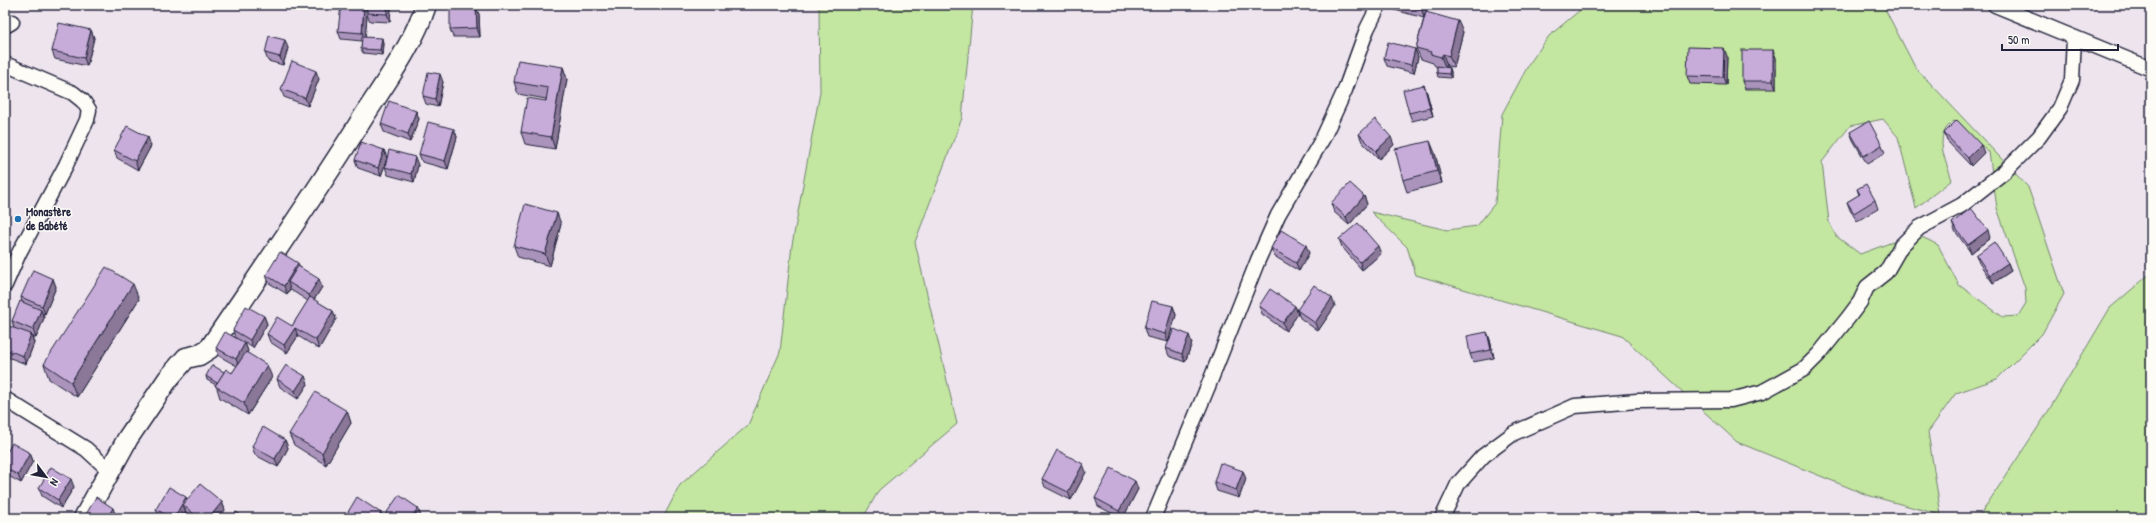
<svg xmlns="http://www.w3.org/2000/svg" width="2156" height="523" font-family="'Patrick Hand',sans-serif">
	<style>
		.green { fill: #c3e6a0; stroke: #72846e; fill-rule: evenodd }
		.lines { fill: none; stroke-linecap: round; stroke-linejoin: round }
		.street-casing { stroke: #22223b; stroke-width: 17 }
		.secondary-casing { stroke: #22223b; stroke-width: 23 }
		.street { stroke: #fdfcf7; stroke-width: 14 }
		.secondary { stroke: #fdfcf7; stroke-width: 20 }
		.wall { fill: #ab94bb; stroke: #22223b }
		.shaded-wall { fill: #8b7898; stroke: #22223b }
		.building { fill: #c7acd9; stroke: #22223b }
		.poi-dot { fill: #1f6fb2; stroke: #fdfcf7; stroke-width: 1.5 }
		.labels { text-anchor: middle; stroke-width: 3; stroke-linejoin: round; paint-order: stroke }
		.poi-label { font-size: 12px; font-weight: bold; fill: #22223b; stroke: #fdfcf7; text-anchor: start }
	</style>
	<rect width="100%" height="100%" fill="#ede4ee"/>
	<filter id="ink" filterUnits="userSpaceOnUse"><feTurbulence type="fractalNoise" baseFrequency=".025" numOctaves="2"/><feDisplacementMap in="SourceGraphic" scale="8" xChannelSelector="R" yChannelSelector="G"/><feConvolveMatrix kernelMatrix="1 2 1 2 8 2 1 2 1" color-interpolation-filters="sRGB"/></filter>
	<g filter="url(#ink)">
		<g class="green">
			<path d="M819,5H973L962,118L915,242L957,424L879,490L863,518H663L680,485L748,425L780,352L792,245L820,92Z"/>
			<path d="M1586,5H1883L1915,67L2028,187L2064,294L2042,334L1997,379L1956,393L1928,432L1941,515L1867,495L1737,442L1622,336L1416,275L1407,247L1371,212L1447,230L1477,226L1495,203L1502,114L1529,64L1549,36ZM1883,119L1898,137L1916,208L1952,180C1946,161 1932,135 1954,121L1989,152L1997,208L2025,288L2026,303L2018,316L2003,317L1959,285L1938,245L1924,238L1909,236L1860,254L1836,236L1829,222L1822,162L1850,126Z"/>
			<path d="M2151,273V518H1978L2046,415L2110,308Z"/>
		</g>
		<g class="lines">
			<g class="street-casing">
				<g id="street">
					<path d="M1995,5L2151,69"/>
					<path d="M5,26L12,22"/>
					<path d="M5,64L73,93L83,101L89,110L87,120L66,165L19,253L5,285"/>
					<path d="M5,399L86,449L109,470"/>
					<path d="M1153,518L1209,384L1258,260L1278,215L1323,138L1345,90L1367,29L1379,5"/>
					<path d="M1442,518L1458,484L1483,456L1514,433L1575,406L1637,401L1731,400L1762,392L1804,369L1819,354L1848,318L1860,302L1867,287L1886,272L1901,246L1919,228L1962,205L2005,171L2039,137L2060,108L2072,80L2074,38"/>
				</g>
			</g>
			<g class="secondary-casing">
				<path id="secondary" d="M84,518L128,438L168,379L186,358L199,355L210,348C262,271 315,195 364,116C387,80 413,45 426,5"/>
			</g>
			<use href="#street" class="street"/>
			<use href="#secondary" class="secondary"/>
		</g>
		<g class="wall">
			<path d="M1383,5H1428L1426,12L1463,32L1454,67L1447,66L1446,67L1450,68L1451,72V78L1438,77L1437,73V67L1435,66L1433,63L1421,59L1416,48L1424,18L1384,7Z"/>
			<path d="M391,7L390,22L370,21L367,15L365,37L383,43L382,55L363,53L361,49L362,41L341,39L338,31L367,10Z"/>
			<path d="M479,14L480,37H453L450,29Z"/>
			<path d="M91,30L94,38L87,66L55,59L52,51Z"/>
			<path d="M288,48L283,65L268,61L265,53Z"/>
			<path d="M1415,49L1418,57L1414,73L1387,66L1384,58Z"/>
			<path d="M1773,50L1776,58V89H1745L1742,81Z"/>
			<path d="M1727,56L1726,85L1690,84L1687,76Z"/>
			<path d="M563,67L567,79L555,149L525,144L521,132L546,101V99L518,94L514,82Z"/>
			<path d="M319,79L308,106L284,97L281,89Z"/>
			<path d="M443,82L438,107L426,104L423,96Z"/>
			<path d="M1424,85L1427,93L1433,116L1412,121L1409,113Z"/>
			<path d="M416,111L419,119L410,142L384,132L381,124Z"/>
			<path d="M454,129L457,137L448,169L422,162L419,154Z"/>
			<path d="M1850,132L1882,145L1885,153L1867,164L1853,140Z"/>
			<path d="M1944,133L1984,153L1971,166L1947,141Z"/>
			<path d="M1359,134L1394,145L1379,159L1362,142Z"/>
			<path d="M151,146L138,170L117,158L114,150Z"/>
			<path d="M384,150L387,158L418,165L414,182L388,175L385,167L387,159L381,176L358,168L355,160Z"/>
			<path d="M1435,153L1442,183L1407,192L1403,180Z"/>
			<path d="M1857,189L1875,200L1878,209L1857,221L1850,210L1847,202L1859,195Z"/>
			<path d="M1364,196L1367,204L1349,225L1334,212L1331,203Z"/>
			<path d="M1952,223L1990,238L1971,253L1955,231Z"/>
			<path d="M561,224L550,266L518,257L514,246Z"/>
			<path d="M1339,239L1381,254L1362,270L1342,247Z"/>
			<path d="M1271,248L1309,253L1299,271L1274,256Z"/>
			<path d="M1976,255L2008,263L2011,271L1993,283L1979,263Z"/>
			<path d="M299,266L322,287L314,300L333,311L336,319L319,349L298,336L287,353L270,342L267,334L292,326L308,301L291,290L290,289L287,294L269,283L266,275Z"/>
			<path d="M53,279L56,287L45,314L43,313L44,318L36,338L32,336L34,343L26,364L5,356V334L14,328L12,321L22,302L21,297Z"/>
			<path d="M139,299L77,397L49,379L44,364Z"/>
			<path d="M1173,306L1176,315L1168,342L1147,337L1144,328Z"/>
			<path d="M1259,306H1295L1298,314L1286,331L1262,314Z"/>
			<path d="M1335,306L1318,331L1300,318L1297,310Z"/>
			<path d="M264,316L267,324L253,348L245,343L248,351L247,352L272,377L248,415L220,398L216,385L207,380L206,376L224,372L232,373L237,366L219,356L216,348L235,338L233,330Z"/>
			<path d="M1487,332L1490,340L1494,358L1473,362L1470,354Z"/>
			<path d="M1192,343L1185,362L1169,356L1166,348Z"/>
			<path d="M277,379L308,384L298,399L280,387Z"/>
			<path d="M347,411L351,423L326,465L294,445L289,434Z"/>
			<path d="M285,440L288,448L278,467L255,455L252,446Z"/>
			<path d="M30,453L33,461L21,483L5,474V456Z"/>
			<path d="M1086,472L1071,500L1045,487L1042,479Z"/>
			<path d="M1246,479L1239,498L1217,491L1214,482Z"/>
			<path d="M74,487L61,508L42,496L39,488Z"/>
			<path d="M1138,489L1123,518H1121L1098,506L1095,498Z"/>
			<path d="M187,500L222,502L225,510L219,518H192L186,513V512L182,518H161L159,517L156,509Z"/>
		</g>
		<g class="shaded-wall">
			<path d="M364,5H365L368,12L367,13V15L365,41L362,33Z"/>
			<path d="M387,5H390L391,7L390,22L387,14Z"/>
			<path d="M1423,5H1428L1424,18L1422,10Z"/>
			<path d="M476,6L479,14L480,37L477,28Z"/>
			<path d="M1458,21L1463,32L1454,67L1449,56Z"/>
			<path d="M91,30L94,38L87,66L84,58Z"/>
			<path d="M382,38L383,43L382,55L380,50Z"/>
			<path d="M285,40L288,48L283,65L280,57Z"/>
			<path d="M1724,48L1727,56L1726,85L1723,77Z"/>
			<path d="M1415,49L1418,57L1414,73L1411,65Z"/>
			<path d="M1773,50L1776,58V89L1773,81Z"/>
			<path d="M1443,54L1447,66L1446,69L1441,57Z"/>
			<path d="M563,67L567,79L555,149L551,137Z"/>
			<path d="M1450,68L1451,72V78L1449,74Z"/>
			<path d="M316,71L319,79L308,106L305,98Z"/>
			<path d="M440,74L443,82L438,107L435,99Z"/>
			<path d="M1424,85L1427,93L1433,116L1430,108Z"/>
			<path d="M416,111L419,119L410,142L408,134Z"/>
			<path d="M454,129L457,137L448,169L445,161Z"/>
			<path d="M148,137L151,146L138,170L135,161Z"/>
			<path d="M1391,137L1394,145L1379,159L1376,151Z"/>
			<path d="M1430,141L1435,153L1442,183L1437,171Z"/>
			<path d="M1981,145L1984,153L1971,166L1968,158Z"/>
			<path d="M384,150L387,158L381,176L378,168Z"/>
			<path d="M415,157L418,165L414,182L411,174Z"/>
			<path d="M1364,196L1367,204L1349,225L1346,217Z"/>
			<path d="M557,213L561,224L550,266L545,254Z"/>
			<path d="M1988,230L1990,238L1971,253L1968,245Z"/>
			<path d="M1306,245L1309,253L1299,271L1296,263Z"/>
			<path d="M1378,246L1381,254L1362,270L1360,262Z"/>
			<path d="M298,263L301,271L288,282L290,289L287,294L284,286Z"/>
			<path d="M2008,263L2011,271L1993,283L1990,275Z"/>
			<path d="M53,279L56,287L45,314L42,306Z"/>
			<path d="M319,279L322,287L312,303L309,295Z"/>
			<path d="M133,284L139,299L77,397L71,382Z"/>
			<path d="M1332,298L1335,306L1318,331L1315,323Z"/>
			<path d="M1173,306L1176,315L1168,342L1165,334Z"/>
			<path d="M1295,306L1298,314L1286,331L1283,323Z"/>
			<path d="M41,310L44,318L36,338L33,330Z"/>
			<path d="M333,311L336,319L319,349L316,340Z"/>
			<path d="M264,316L267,324L253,348L250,340Z"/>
			<path d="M295,328L298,336L287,353L284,345Z"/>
			<path d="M1487,332L1490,340L1494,358L1491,350Z"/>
			<path d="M31,334L34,343L26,364L23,356Z"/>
			<path d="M1189,335L1192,343L1185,362L1182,354Z"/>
			<path d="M245,343L248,351L239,367L236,359Z"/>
			<path d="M267,365L272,377L248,415L244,403Z"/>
			<path d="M305,376L308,384L298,399L295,391Z"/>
			<path d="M347,411L351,423L326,465L322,453Z"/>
			<path d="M285,440L288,448L278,467L275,459Z"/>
			<path d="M30,453L33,461L21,483L18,475Z"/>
			<path d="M1083,464L1086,472L1071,500L1068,492Z"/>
			<path d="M1243,471L1246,479L1239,498L1236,490Z"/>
			<path d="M71,479L74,487L61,508L58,500Z"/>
			<path d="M1135,481L1138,489L1123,518H1122L1119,511Z"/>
			<path d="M186,497L189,506L183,505L186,512L182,518H174Z"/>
			<path d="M222,502L225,510L219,518H209Z"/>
			<path d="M113,508L116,516L115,518H107Z"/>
			<path d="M418,508L421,516L420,518H411Z"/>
			<path d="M381,513L383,518H378Z"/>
		</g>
		<g class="building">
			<path d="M341,5H364L362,33L338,31Z"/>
			<path d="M367,5H387V14L367,13Z"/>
			<path d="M1403,5H1423L1422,10Z"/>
			<path d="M450,6H476L477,28L450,29Z"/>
			<path d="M1426,12L1458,21L1449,56L1443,54L1441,57L1430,54L1431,52L1416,48Z"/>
			<path d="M59,23L91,30L84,58L52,51Z"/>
			<path d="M269,36L285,40L280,57L265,53Z"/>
			<path d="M362,37L382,38L380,50L361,49Z"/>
			<path d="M1388,42L1415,49L1411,65L1384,58Z"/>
			<path d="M1688,47L1724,48L1723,77L1687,76Z"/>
			<rect x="1742" y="50" width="31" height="31"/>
			<path d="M518,60L563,67L551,137L521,132L527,98L546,101L548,88L514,82Z"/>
			<path d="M292,61L316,71L305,98L281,89Z"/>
			<path d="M1437,66L1450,68L1449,74L1437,73Z"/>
			<path d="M428,72L440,74L435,99L423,96Z"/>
			<path d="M1424,85L1430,108L1409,113L1403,90Z"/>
			<path d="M389,101L416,111L408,134L381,124Z"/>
			<path d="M1375,119L1391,137L1376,151L1359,134Z"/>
			<path d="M1957,120L1981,145L1968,158L1944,133Z"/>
			<path d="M1869,121L1882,145L1864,156L1850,132Z"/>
			<path d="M428,122L454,129L445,161L419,154Z"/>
			<path d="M127,126L148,137L135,161L114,150Z"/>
			<path d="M1430,141L1437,171L1403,180L1395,149Z"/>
			<path d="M361,142L384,150L378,168L355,160Z"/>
			<path d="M389,150L415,157L411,174L385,167Z"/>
			<path d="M1350,183L1364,196L1346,217L1331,203Z"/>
			<path d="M1866,184L1875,200L1854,213L1847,202L1860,194L1857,189Z"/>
			<path d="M525,204L557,213L545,254L514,246Z"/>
			<path d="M1971,208L1988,230L1968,245L1952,223Z"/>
			<path d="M1358,223L1378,246L1360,262L1339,239Z"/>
			<path d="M1281,230L1306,245L1296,263L1271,248Z"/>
			<path d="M1994,242L2008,263L1990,275L1976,255Z"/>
			<path d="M280,252L298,263L284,286L266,275Z"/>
			<path d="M298,266L319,279L309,295L288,282Z"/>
			<path d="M106,267L133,284L71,382L44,364Z"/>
			<path d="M33,270L53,279L42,306L21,297Z"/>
			<path d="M1314,285L1332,298L1315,323L1297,310Z"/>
			<path d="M1270,289L1295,306L1283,323L1259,306Z"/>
			<path d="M310,297L333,311L316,340L295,328L284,345L267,334L277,317L292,326Z"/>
			<path d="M20,301L41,310L33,330L12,321Z"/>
			<path d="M1152,301L1173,306L1165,334L1144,328Z"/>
			<path d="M246,306L264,316L250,340L233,330Z"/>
			<path d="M8,326L31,334L23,356L5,349V334Z"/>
			<path d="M1174,329L1189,335L1182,354L1166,348Z"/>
			<path d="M225,332L245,343L236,359L216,348Z"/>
			<path d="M1487,332L1491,350L1470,354L1467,336Z"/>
			<path d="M246,352L267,365L244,403L215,386L226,369L232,373Z"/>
			<path d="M212,365L224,372L217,383L206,376Z"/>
			<path d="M286,365L305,376L295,391L277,379Z"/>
			<path d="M315,392L347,411L322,453L289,434Z"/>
			<path d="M263,427L285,440L275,459L252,446Z"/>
			<path d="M12,443L30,453L18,475L5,468V456Z"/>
			<path d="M1057,450L1083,464L1068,492L1042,479Z"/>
			<path d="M1220,463L1243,471L1236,490L1214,482Z"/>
			<path d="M51,467L71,479L58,500L39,488Z"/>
			<path d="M1111,468L1135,481L1119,511L1095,498Z"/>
			<path d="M200,484L222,502L209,518H199L183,505Z"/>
			<path d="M169,487L186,497L174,518H171L156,509Z"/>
			<path d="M399,495L418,508L411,518H383Z"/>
			<path d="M96,497L113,508L107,518H84Z"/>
			<path d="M357,497L381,513L378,518H347L345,517Z"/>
			<path d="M236,512L245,518H232Z"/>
			<path d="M1701,513L1704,518H1693Z"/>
		</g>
	</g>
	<circle class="poi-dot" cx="18" cy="219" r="4"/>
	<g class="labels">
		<g class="poi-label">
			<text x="26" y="216">Monastère<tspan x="26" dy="14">de Babété</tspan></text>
		</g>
	</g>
	<rect width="2156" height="523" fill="none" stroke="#fdfcf7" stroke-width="20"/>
	<rect x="10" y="10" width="2136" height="503" fill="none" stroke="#22223b" stroke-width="1.5" filter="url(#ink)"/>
	<g transform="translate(46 477) rotate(122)" stroke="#fdfcf7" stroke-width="3" paint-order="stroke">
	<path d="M0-3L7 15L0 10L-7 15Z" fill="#22223b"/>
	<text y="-6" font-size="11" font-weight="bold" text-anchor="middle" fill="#22223b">N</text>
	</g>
	<path d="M2002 44v6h116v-6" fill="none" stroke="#22223b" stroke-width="2"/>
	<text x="2008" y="44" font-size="12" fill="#22223b" stroke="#fdfcf7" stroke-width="3" paint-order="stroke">50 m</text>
</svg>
